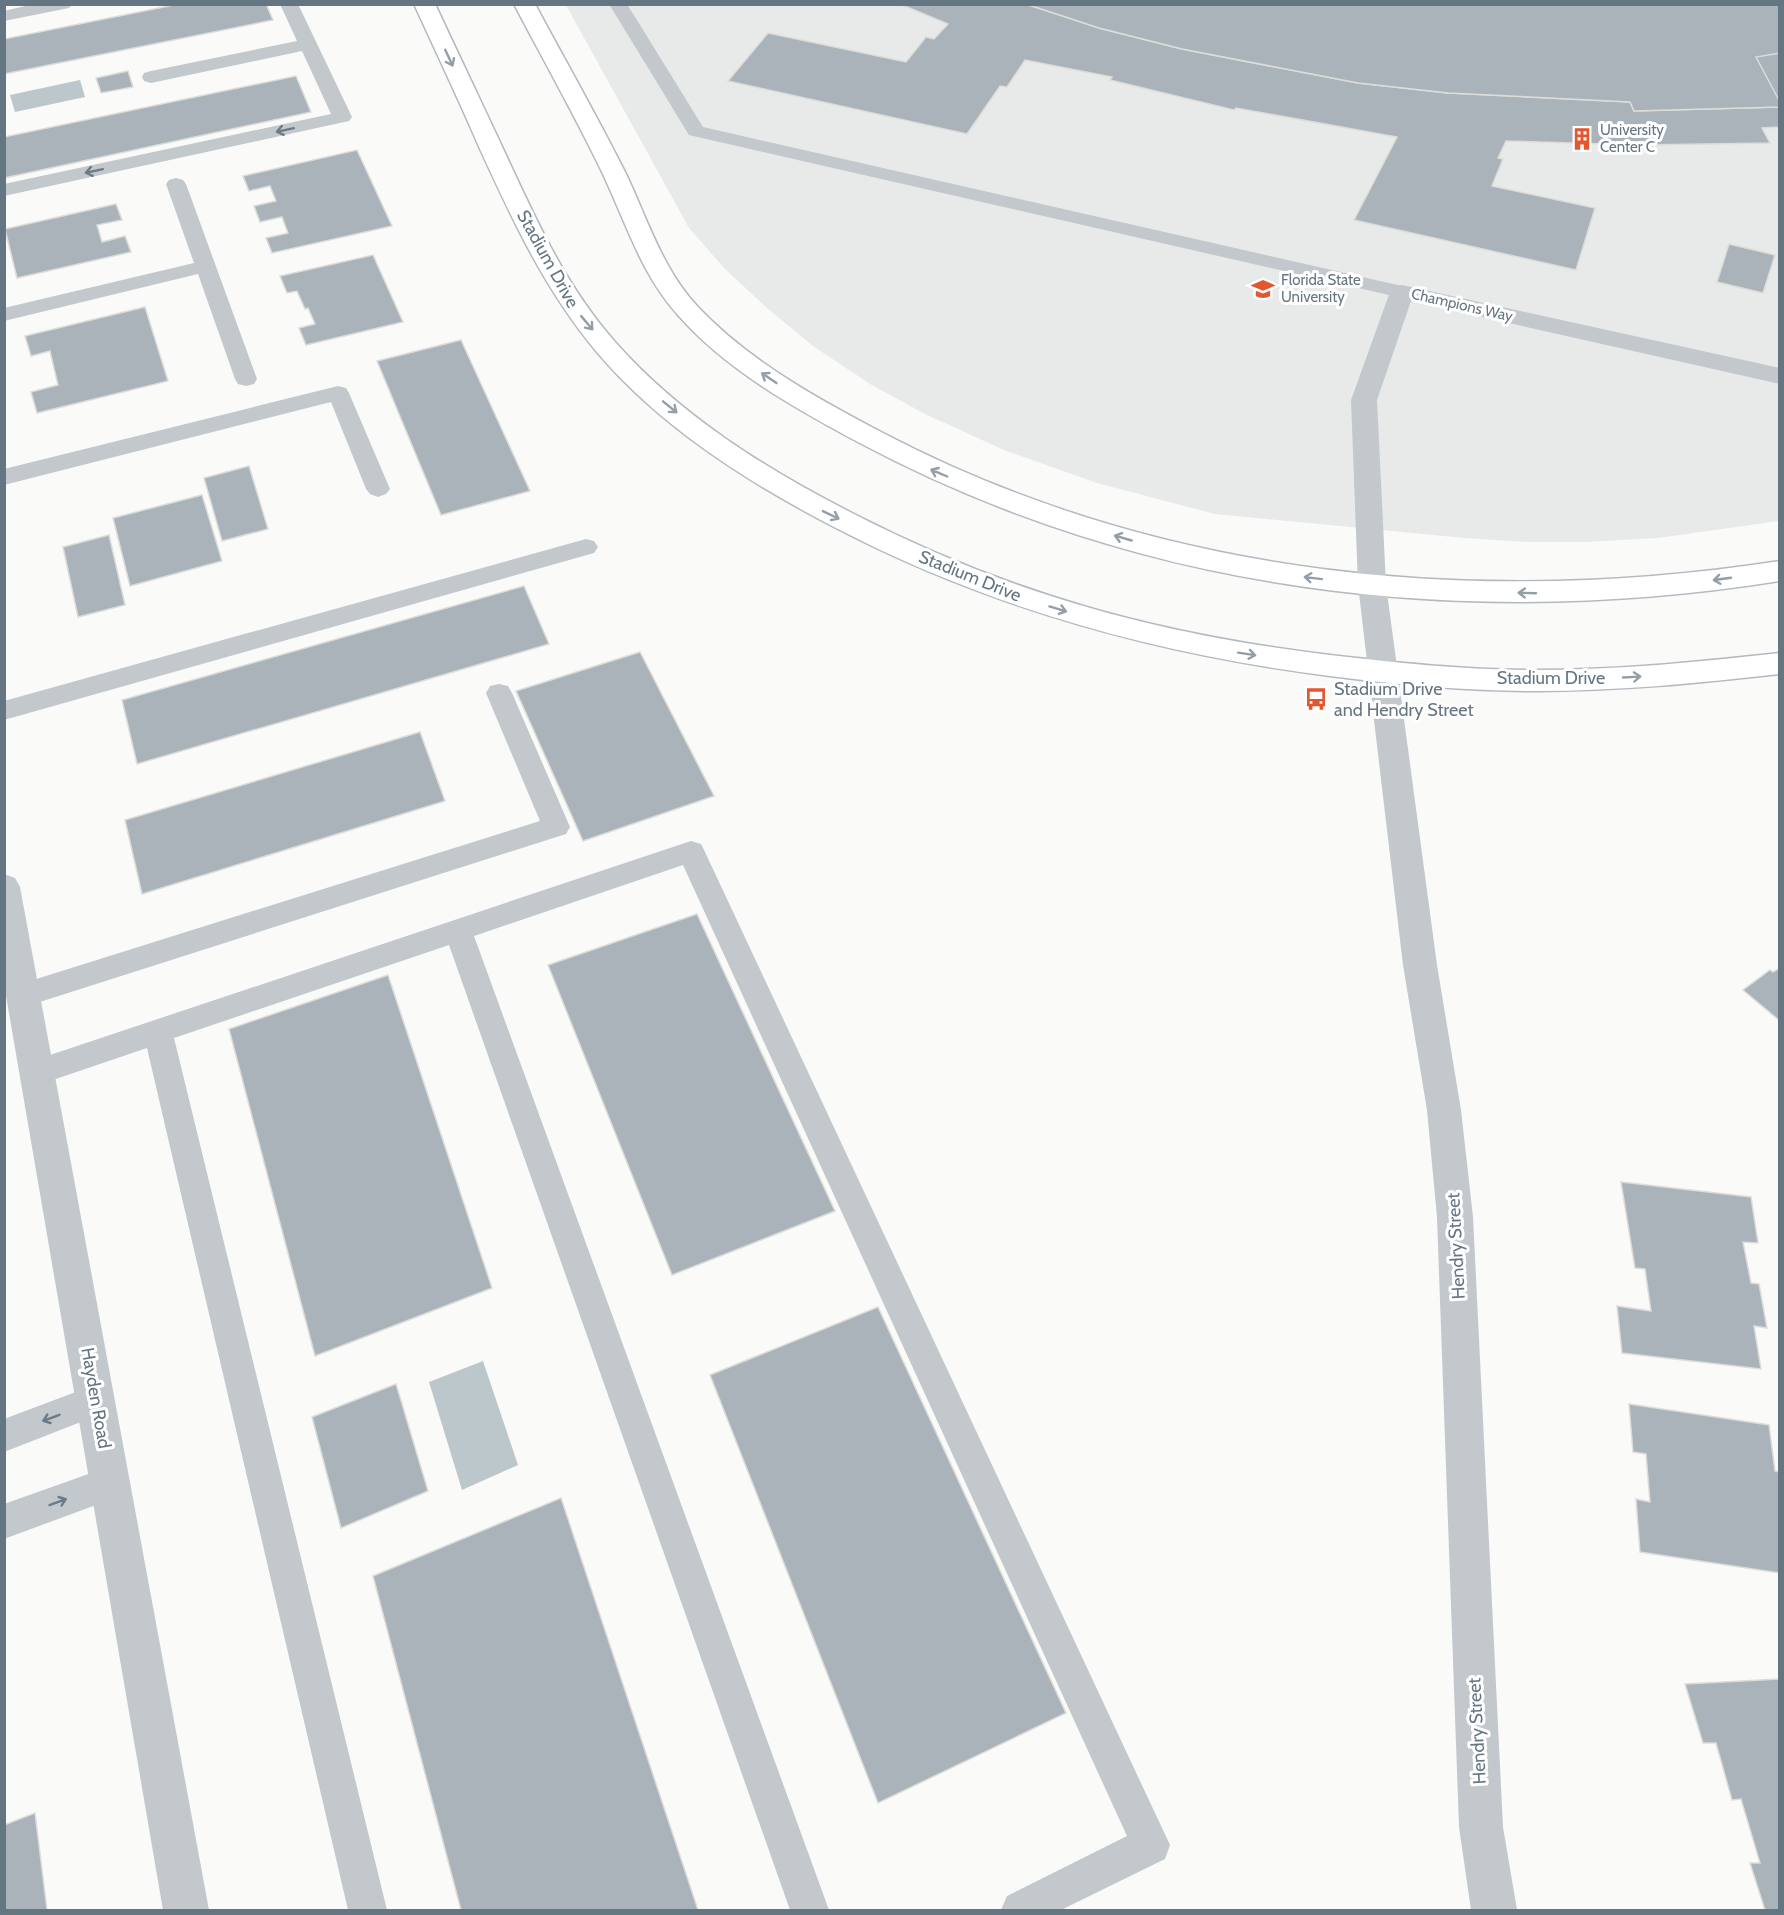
<svg xmlns="http://www.w3.org/2000/svg" width="1784" height="1915" font-family="Cabin,sans-serif">
	<style>
		.built { fill: #e8e9e9 }
		.water { fill: #bbc7cb }
		.building { fill: #aab3b9; stroke: #dcdcda; stroke-width: 1.5 }
		.lines { fill: none; stroke-linecap: round; stroke-linejoin: round }
		.secondary-casing { stroke: #b3babf; stroke-width: 3 }
		.service { fill: #c3c8cc; fill-rule: evenodd }
		.minor { fill: #c3c8cc; fill-rule: evenodd }
		.tertiary { fill: #c3c8cc; fill-rule: evenodd }
		.secondary { fill: #fff; fill-rule: evenodd }
		.oneway { stroke: #939fa8 }
		.oneway2 { stroke: #6a7a87 }
		.labels { text-anchor: middle; stroke-width: 6; stroke-linejoin: round; paint-order: stroke }
		.far-poi-label { font-size: 15px; fill: #657683; stroke: #fff; text-anchor: start }
		.far-street-label { font-size: 15px; fill: #657683; stroke: #fff }
		.street-label { font-size: 18px; fill: #657683; stroke: #fff }
		.poi-label { font-size: 18px; fill: #657683; stroke: #fff; text-anchor: start }
	</style>
	<rect width="100%" height="100%" fill="#fafaf8"/>
	<path class="built" d="M566,5H1779V521L1658,538L1587,542H1528L1464,538L1215,514L1097,483L1004,450L925,414L870,384L813,346L767,308L725,269L689,228Z"/>
	<g class="water">
		<path d="M80,80L85,97L15,112L10,95Z"/>
		<path d="M483,1361L518,1465L462,1490L429,1382Z"/>
	</g>
	<g class="building">
		<path d="M179,4H266L273,20L4,74V39Z"/>
		<path d="M900,4H1026L1099,28L1182,49L1358,83L1448,93L1630,102L1634,111L1780,107V127L1762,128L1770,143L1638,145L1506,141L1498,158L1503,159L1492,186L1595,208L1576,270L1354,220L1397,137L1236,108L1234,110L1110,80L1112,77L1025,60L1007,87L1000,86L967,134L728,81L768,33L906,62L926,37L934,39L948,24Z"/>
		<path d="M1026,4H1780V107L1634,111L1630,102L1448,93L1358,83L1182,49L1099,28Z"/>
		<path d="M1780,53V102L1756,57Z"/>
		<path d="M128,71L133,87L101,93L96,78Z"/>
		<path d="M296,76L311,112L4,178V137Z"/>
		<path d="M357,150L392,226L272,253L266,238L288,233L282,217L260,222L254,206L276,201L270,186L249,191L243,176Z"/>
		<path d="M116,204L122,220L97,225L102,242L125,236L131,252L17,278L5,229Z"/>
		<path d="M1729,244L1775,255L1763,293L1717,282Z"/>
		<path d="M373,255L403,322L306,345L299,328L315,324L308,308L305,309L297,291L287,293L280,276Z"/>
		<path d="M145,307L168,381L37,413L31,392L58,385L50,351L31,356L25,336Z"/>
		<path d="M461,340L530,491L441,515L377,361Z"/>
		<path d="M249,466L268,529L222,541L204,478Z"/>
		<path d="M202,495L222,561L130,586L113,518Z"/>
		<path d="M109,535L125,605L78,617L63,547Z"/>
		<path d="M524,586L549,644L137,764L122,700Z"/>
		<path d="M640,652L714,796L583,841L516,691Z"/>
		<path d="M420,732L445,801L142,894L125,820Z"/>
		<path d="M697,914L835,1211L672,1275L548,965Z"/>
		<path d="M1780,968V1021L1743,990L1770,970L1773,972Z"/>
		<path d="M388,975L492,1288L315,1356L229,1029Z"/>
		<path d="M1621,1182L1751,1197L1758,1243L1743,1242L1751,1283L1759,1284L1767,1328L1754,1326L1761,1369L1622,1353L1617,1306L1651,1311L1645,1269L1635,1268Z"/>
		<path d="M878,1307L1066,1713L878,1803L710,1375Z"/>
		<path d="M396,1384L428,1491L341,1528L312,1417Z"/>
		<path d="M1629,1404L1769,1425L1775,1471L1780,1472V1573L1640,1552L1636,1499L1650,1502L1646,1454L1633,1452Z"/>
		<path d="M561,1498L698,1910H461L373,1576Z"/>
		<path d="M1780,1679V1910H1765L1750,1863H1760L1741,1799L1732,1800L1716,1743H1703L1685,1684Z"/>
		<path d="M35,1813L47,1910H4V1825Z"/>
	</g>
	<g class="lines">
		<g class="secondary-casing">
			<g id="secondary">
				<path d="M414,4H435C458,54 482,103 505,153C536,220 566,287 616,343C681,416 767,470 854,514C1010,594 1157,634 1330,655C1398,663 1466,670 1534,670C1617,670 1698,662 1780,653V674C1699,683 1619,691 1538,691C1468,691 1399,685 1330,676C1157,654 992,609 836,528C749,483 660,427 596,351C545,290 513,221 480,149C459,100 436,52 414,4Z"/>
				<path d="M514,4H535C566,62 598,118 627,176C648,221 663,270 698,307C749,361 818,399 883,433C1158,577 1475,608 1780,561V581C1463,631 1143,594 858,442C795,408 726,370 678,315C641,274 626,223 603,174C575,116 544,61 514,4Z"/>
			</g>
		</g>
		<g class="service">
			<path d="M34,4H72L69,8L4,21V11Z"/>
			<path d="M280,4H298L352,117L349,121L4,196V184L331,114L302,51L151,83L144,81L142,77L144,73L151,71L297,41Z"/>
			<path d="M609,4H627L703,127L1402,286L1409,288L1412,292L1409,296L1402,298L689,135Z"/>
			<path d="M176,178L183,180L186,184L257,379L254,384L246,386L238,384L235,379L198,274L4,321V308L194,263L166,184L169,180Z"/>
			<path d="M338,386L346,388L349,393L390,489L386,494L378,497L370,494L366,489L331,402L4,485V469Z"/>
			<path d="M586,539L594,541L598,547L594,553L4,720V701Z"/>
			<path d="M499,684L508,686L512,693L570,827L566,834L24,1007L14,1004L10,995L14,986L540,821L486,693L490,686Z"/>
			<path d="M691,841L701,844L705,852L1170,1845L1165,1859L1061,1910H1001L1007,1896L1127,1836L683,865L474,936L829,1910H790L449,945L174,1038L387,1910H348L147,1048L38,1085L27,1081L23,1072L27,1063L38,1059Z"/>
			<path d="M97,1384L109,1389L114,1400L109,1411L4,1452V1419Z"/>
			<path d="M111,1466L123,1471L128,1483L123,1495L4,1539V1504Z"/>
		</g>
		<g class="minor">
			<path d="M1402,285L1780,368V384L1411,301L1377,400L1386,585L1382,592L1372,595L1362,592L1358,585L1351,400L1390,292L1393,287Z"/>
			<path d="M4,874L15,878L20,887L209,1910H163L4,984Z"/>
		</g>
		<path class="tertiary" d="M1372,575L1382,578L1386,585L1437,965L1461,1110L1473,1217L1503,1827L1517,1910H1471L1459,1827L1437,1217L1427,1110L1403,965L1358,585L1362,578Z"/>
		<use href="#secondary" class="secondary"/>
	</g>
	<defs><path id="oneway-shaft" d="M-6 0H5M1.5-3L5.5 0L1.5 3" fill="none" stroke-width="1.6" stroke-linecap="round" stroke-linejoin="round" transform="scale(1.5)"/></defs>
	<g class="oneway">
		<use href="#oneway-shaft" transform="translate(449 58) rotate(65)"/>
		<use href="#oneway-shaft" transform="translate(587 323) rotate(50)"/>
		<use href="#oneway-shaft" transform="translate(769 378) rotate(-146)"/>
		<use href="#oneway-shaft" transform="translate(670 407) rotate(39)"/>
		<use href="#oneway-shaft" transform="translate(939 473) rotate(-157)"/>
		<use href="#oneway-shaft" transform="translate(831 515) rotate(26)"/>
		<use href="#oneway-shaft" transform="translate(1123 538) rotate(-164)"/>
		<use href="#oneway-shaft" transform="translate(1313 578) rotate(-173)"/>
		<use href="#oneway-shaft" transform="translate(1722 579) rotate(172)"/>
		<use href="#oneway-shaft" transform="translate(1527 593) rotate(-178)"/>
		<use href="#oneway-shaft" transform="translate(1058 609) rotate(17)"/>
		<use href="#oneway-shaft" transform="translate(1247 654) rotate(9)"/>
		<use href="#oneway-shaft" transform="translate(1632 677) rotate(-3)"/>
	</g>
	<g class="oneway2">
		<use href="#oneway-shaft" transform="translate(285 130) rotate(168)"/>
		<use href="#oneway-shaft" transform="translate(94 171) rotate(168)"/>
		<use href="#oneway-shaft" transform="translate(51 1418) rotate(159)"/>
		<use href="#oneway-shaft" transform="translate(58 1502) rotate(-20)"/>
	</g>
	<defs>
		<g id="building-bare" transform="scale(1.8)"><path d="M-4-6H4V6H1V3H-1V6H-4ZM-2.5-4.3h1.7v1.8h-1.7ZM.8-4.3h1.7v1.8H.8ZM-2.5-1h1.7V.8h-1.7ZM.8-1h1.7V.8H.8Z" fill="#e4572e" stroke="#fff" stroke-width="2.5" paint-order="stroke"/></g>
		<g id="university-bare" transform="scale(1.8)"><path d="M0-5L7-2L0 1L-7-2ZM-4 1L0 2.5L4 1V4Q0 6-4 4Z" fill="#e4572e" stroke="#fff" stroke-width="2.5" paint-order="stroke"/></g>
		<g id="bus-bare" transform="scale(1.8)"><path d="M-5-6H5V4H4V6H2V4H-2V6H-4V4H-5ZM-3.5-4V0h7V-4ZM-3.5 1.2v1.5H-2V1.2ZM2 1.2v1.5H3.5V1.2Z" fill="#e4572e" stroke="#fff" stroke-width="2.5" paint-order="stroke"/></g>
	</defs>
	<g fill-rule="evenodd">
		<use href="#building-bare" x="1582" y="139"/>
		<use href="#university-bare" x="1263" y="289"/>
		<use href="#bus-bare" x="1316" y="699"/>
	</g>
	<g class="labels">
		<g class="far-poi-label">
			<text x="1600" y="135">University<tspan x="1600" dy="17">Center C</tspan></text>
			<text x="1281" y="285">Florida State<tspan x="1281" dy="17">University</tspan></text>
		</g>
		<g class="far-street-label">
			<text transform="translate(1462 305) rotate(13)" y="5">Champions Way</text>
		</g>
		<g class="street-label">
			<text transform="translate(548 259) rotate(61)" y="6">Stadium Drive</text>
			<text transform="translate(970 576) rotate(22)" y="6">Stadium Drive</text>
			<text x="1551" y="684">Stadium Drive</text>
			<text transform="translate(1456 1246) rotate(-93)" y="6">Hendry Street</text>
			<text transform="translate(96 1398) rotate(80)" y="6">Hayden Road</text>
			<text transform="translate(1477 1731) rotate(-93)" y="6">Hendry Street</text>
		</g>
		<g class="poi-label">
			<text x="1334" y="695">Stadium Drive<tspan x="1334" dy="21">and Hendry Street</tspan></text>
		</g>
	</g>
	<rect width="1784" height="1915" fill="none" stroke="#657683" stroke-width="12"/>
</svg>
